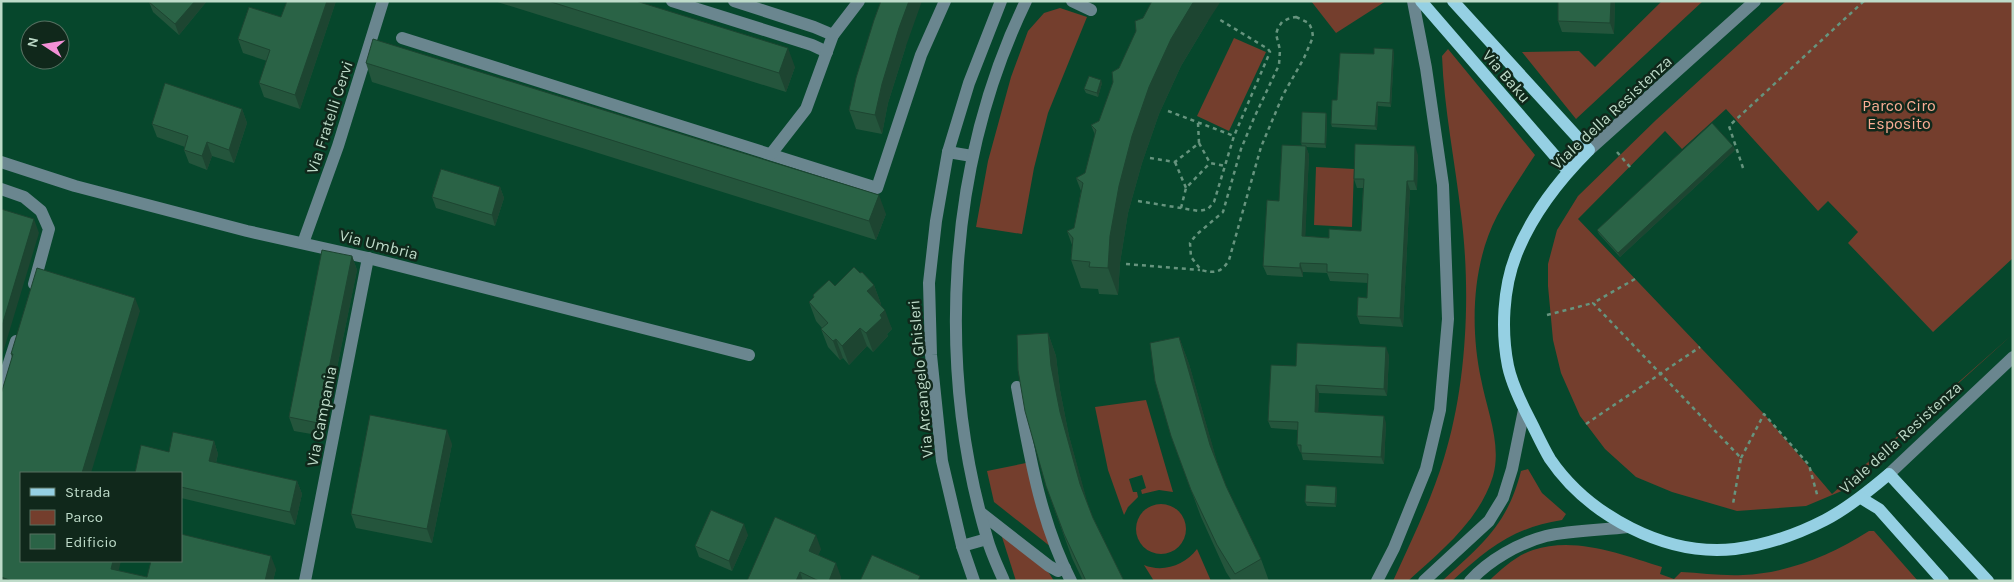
<svg xmlns="http://www.w3.org/2000/svg" width="2014" height="582" font-family="Karla,sans-serif">
	<style>
		.green { fill: #743e2d }
		.lines { fill: none; stroke-linecap: round; stroke-linejoin: round }
		.path { stroke: #66947e; stroke-width: 2.5; stroke-dasharray: 4 4; stroke-linecap: butt }
		.minor { stroke: #6a868f; stroke-width: 12 }
		.major { stroke: #95d0e3; stroke-width: 12 }
		.wall { fill: #24553c }
		.shaded-wall { fill: #1d4531 }
		.building { fill: #2a6346; stroke: #1d4531 }
		.labels { text-anchor: middle; stroke-width: 5; stroke-linejoin: round; paint-order: stroke }
		.street-label { font-size: 16px; fill: #bedbc9; stroke: #10281b }
		.park-label { font-size: 16px; fill: #faad94; stroke: #10281b }
	</style>
	<rect width="100%" height="100%" fill="#06472c"/>
	<g class="green">
		<path d="M1311,1H1386L1336,33Z"/>
		<path d="M1662,1H1703L1576,119L1522,52L1579,51L1595,67Z"/>
		<path d="M1786,1H2013V258L1933,332L1848,243L1858,232L1828,201L1818,211L1726,109L1682,149L1665,131L1578,219L1764,414L1832,494L2013,334L1879,455L1844,490L1806,506L1737,511L1672,492L1636,477L1605,449L1580,416L1561,373L1553,340L1548,286V264L1557,230L1578,196L1656,120Z"/>
		<path d="M1060,8L1087,17L1048,113L1034,168L1022,234L976,227L988,161L1011,77L1028,31L1044,13Z"/>
		<path d="M1234,38L1266,52L1229,131L1197,116Z"/>
		<path d="M1448,49L1535,155C1522,175 1508,195 1497,216C1472,264 1470,327 1481,379C1487,411 1502,444 1493,476C1480,520 1440,552 1408,581H1393C1411,541 1431,501 1444,458C1467,384 1471,291 1461,214C1455,161 1444,109 1442,56Z"/>
		<path d="M1316,167L1354,169L1352,227L1314,225Z"/>
		<path d="M1146,400L1173,492L1159,490L1142,494L1141,490L1146,488L1142,475L1129,479L1133,492H1137L1138,497L1128,507L1124,515L1108,470L1095,407Z"/>
		<path d="M1026,463L1051,547L994,502L987,471Z"/>
		<path d="M1528,469L1542,493L1566,514L1562,520C1512,528 1489,548 1452,581H1442C1481,545 1507,526 1521,471Z"/>
		<circle cx="1161" cy="529" r="25"/>
		<path d="M1869,531H1874L1918,581H1489C1501,569 1517,555 1533,550C1576,536 1622,555 1662,567L1660,574L1674,579L1681,572C1701,573 1722,576 1743,575C1789,573 1831,555 1869,531Z"/>
		<path d="M1004,536L1049,573L1054,581H1016L1002,537Z"/>
		<path d="M1197,549L1211,581H1154L1144,565C1163,573 1185,565 1197,549Z"/>
	</g>
	<g class="lines">
		<g class="path">
			<path d="M1296,17L1309,23L1312,30L1313,37L1304,58L1283,95L1261,147L1229,260C1222,272 1215,274 1201,270L1191,257L1190,243L1196,235L1223,212L1241,149L1254,118L1279,65L1280,50L1276,34L1278,28L1282,22L1290,18Z"/>
			<path d="M1168,111L1234,136"/>
			<path d="M1199,143L1210,163L1225,166"/>
			<path d="M1617,152L1630,167"/>
			<path d="M1150,158L1175,162L1199,143L1198,123"/>
			<path d="M1175,162L1186,188"/>
			<path d="M1743,168L1729,126L1864,1"/>
			<path d="M1138,201L1199,211L1208,209L1214,202L1234,136L1270,52L1268,49L1217,18"/>
			<path d="M1181,208L1186,188L1210,163"/>
			<path d="M1126,264L1200,270"/>
			<path d="M1635,279L1593,303L1741,458L1733,504"/>
			<path d="M1547,315L1593,303"/>
			<path d="M1586,424L1700,347"/>
			<path d="M1741,458L1764,414L1809,465L1818,498"/>
		</g>
		<g class="minor">
			<path d="M672,1L812,45L827,52"/>
			<path d="M734,1L814,27L833,35"/>
			<path d="M1072,1L1091,10"/>
			<path d="M402,38L877,188L921,55L945,1"/>
			<path d="M1589,150L1755,1"/>
			<path d="M948,152L972,156"/>
			<path d="M771,154L806,109L833,35L859,1"/>
			<path d="M1,162L75,186L247,231L368,258L749,355"/>
			<path d="M1,189L24,197L41,211L49,229L34,284"/>
			<path d="M303,243L338,146L383,1"/>
			<path d="M1017,387C1029,452 1040,521 1071,581"/>
			<path d="M1,388L16,341"/>
			<path d="M1889,474L2013,357"/>
			<path d="M981,513L1049,566L1058,571L1065,568"/>
			<path d="M962,546L987,539"/>
			<path d="M305,581L368,258"/>
			<path d="M974,581L962,546L942,461L931,355L929,283L936,221L948,152L969,83L1001,1"/>
			<path d="M1004,581C998,567 991,553 987,538C936,365 947,164 1026,1"/>
			<path d="M1377,581L1394,548L1426,469L1440,410L1448,319L1443,185L1426,68L1413,1"/>
			<path d="M1424,581L1489,521L1503,498L1512,469L1524,410"/>
			<path d="M1470,581C1489,560 1519,543 1546,536C1571,530 1602,530 1628,527"/>
		</g>
		<g class="major">
			<path d="M1421,1L1568,171"/>
			<path d="M1453,1L1589,150C1558,181 1532,214 1516,255C1503,288 1501,331 1508,366C1512,385 1522,405 1531,422C1537,434 1543,447 1550,459C1588,515 1666,557 1735,549C1765,545 1798,534 1825,520C1848,508 1869,491 1889,474L1988,581"/>
			<path d="M1861,498L1879,509L1943,581"/>
		</g>
	</g>
	<g class="wall">
		<path d="M150,1H207L179,35L153,12L149,2Z"/>
		<path d="M287,1H336L300,109L264,97L259,83L267,61L243,53L238,39L281,17Z"/>
		<path d="M494,1H636L795,67L786,92Z"/>
		<path d="M1615,1L1614,34L1562,32L1558,21Z"/>
		<path d="M1143,18L1208,21L1181,66L1159,114L1142,163L1128,213L1120,263L1118,295L1099,294L1098,289L1081,288L1071,260L1072,245L1067,231L1074,228L1081,191L1076,178L1085,173L1095,135L1091,125L1099,121L1119,68Z"/>
		<path d="M906,46L888,103L882,134L856,129L849,110Z"/>
		<path d="M1394,53L1391,107L1378,106L1377,130L1332,127L1331,124L1374,54Z"/>
		<path d="M366,63L886,214L876,240L372,82Z"/>
		<path d="M1102,83L1098,97L1086,93L1084,89Z"/>
		<path d="M242,109L247,123L234,163L212,156L207,170L189,163L184,150L185,147L157,137L152,124Z"/>
		<path d="M1326,113L1327,116L1326,148L1306,147L1309,155L1305,236L1329,238L1361,231L1363,188H1357L1354,179L1418,155L1417,190H1410L1403,327L1360,324L1357,316L1367,298L1368,283L1330,281L1327,273L1303,272V277L1267,275L1263,266L1279,201L1302,146L1301,143Z"/>
		<path d="M1733,146L1735,150L1620,257L1599,234L1597,230Z"/>
		<path d="M500,187L504,198L495,226L436,208L432,197Z"/>
		<path d="M352,256L357,270L323,436L294,431L289,417Z"/>
		<path d="M860,273L874,285L881,304L880,305L892,329L887,334L888,336L873,352L867,346L849,365L843,358L840,360L828,347L821,329L822,328L816,321L809,302L814,298L813,295L835,286Z"/>
		<path d="M140,311L21,473L119,571L147,577L276,569L273,581H1V394L12,358L11,354Z"/>
		<path d="M1048,333L1056,356L1060,390L1069,436L1088,506L1093,518L1121,575L1124,581H1083L1072,558L1046,486Z"/>
		<path d="M1179,337L1189,364L1218,466L1226,486L1261,559L1269,581H1232L1226,572L1201,517L1171,436Z"/>
		<path d="M1389,355L1387,396L1319,393L1318,412L1386,423L1384,464L1303,460L1301,452H1300L1297,445L1298,430L1271,428L1268,421L1296,366Z"/>
		<path d="M214,441L218,454L216,463L297,481L302,494L295,525L181,498V473L169,452Z"/>
		<path d="M452,444L432,543L356,528L351,514Z"/>
		<path d="M1337,490L1336,507L1307,506L1305,502Z"/>
		<path d="M748,535L732,571L699,557L695,546Z"/>
		<path d="M821,549L818,555L841,577L840,581H747Z"/>
	</g>
	<g class="shaded-wall">
		<path d="M195,1H207L179,35L175,24Z"/>
		<path d="M327,1H336L300,109L295,95Z"/>
		<path d="M909,1H922L906,46L888,103L882,134L875,115L882,84L899,28Z"/>
		<path d="M1194,1H1221L1208,21L1181,66L1159,114L1142,163L1128,213L1120,263L1118,295L1108,268L1110,236L1119,186L1132,136L1149,87L1171,39Z"/>
		<path d="M1611,1H1615L1614,34L1610,23Z"/>
		<path d="M788,48L795,67L786,92L779,73Z"/>
		<path d="M1393,49L1394,53L1391,107L1390,103Z"/>
		<path d="M1101,80L1102,83L1098,97L1097,93Z"/>
		<path d="M1377,102L1378,106L1377,130L1375,126Z"/>
		<path d="M242,109L247,123L234,163L229,150Z"/>
		<path d="M1326,113L1327,116L1326,148L1325,144Z"/>
		<path d="M207,142L212,156L207,170L202,156Z"/>
		<path d="M1306,146L1309,155L1305,245L1302,236Z"/>
		<path d="M1415,146L1418,155L1417,190L1414,181Z"/>
		<path d="M1733,146L1735,150L1620,257L1618,253Z"/>
		<path d="M1407,181L1410,190L1403,327L1400,318Z"/>
		<path d="M500,187L504,198L495,226L492,215Z"/>
		<path d="M879,195L886,214L876,240L869,221Z"/>
		<path d="M34,219L39,233L1,359V329Z"/>
		<path d="M352,256L357,270L323,436L318,423Z"/>
		<path d="M1300,263L1303,272V277L1300,268Z"/>
		<path d="M874,285L881,304L874,310L867,291Z"/>
		<path d="M135,298L140,311L91,473H82Z"/>
		<path d="M885,310L892,329L887,334L888,336L873,352L866,333Z"/>
		<path d="M860,328L867,346L849,365L842,346Z"/>
		<path d="M1048,333L1056,356L1060,390L1069,436L1089,508L1080,484L1060,412L1051,366Z"/>
		<path d="M1179,337L1189,364L1220,472L1210,445Z"/>
		<path d="M836,339L843,358L840,360L833,341Z"/>
		<path d="M1386,347L1389,355L1387,396L1384,389Z"/>
		<path d="M1316,385L1319,393L1318,420L1315,412Z"/>
		<path d="M1384,416L1386,423L1384,464L1381,457Z"/>
		<path d="M447,430L452,444L432,543L427,529Z"/>
		<path d="M214,441L218,454L213,474L209,461Z"/>
		<path d="M297,481L302,494L295,525L290,512Z"/>
		<path d="M1336,487L1337,490L1336,507L1335,504Z"/>
		<path d="M744,524L748,535L732,571L729,561Z"/>
		<path d="M816,535L821,549L814,565L809,551Z"/>
		<path d="M271,556L276,569L273,581H265Z"/>
		<path d="M113,561H121L116,581L111,569Z"/>
		<path d="M836,563L841,577L840,581H829Z"/>
		<path d="M800,572L803,581H796Z"/>
	</g>
	<g class="building">
		<path d="M150,1H195L175,24L149,2Z"/>
		<path d="M287,1H327L295,95L259,83L270,50L238,39L249,7L281,17Z"/>
		<path d="M548,1H636L788,48L779,73Z"/>
		<path d="M881,1H909L899,28L882,84L875,115L849,110L856,78L874,20Z"/>
		<path d="M1152,1H1194L1171,39L1149,87L1132,136L1119,186L1110,236L1108,268L1089,267L1090,262L1071,260L1073,238L1067,231L1074,228L1083,183L1076,178L1085,173L1096,130L1091,125L1099,121L1113,82L1112,72L1119,68L1136,31L1135,21L1143,18Z"/>
		<path d="M1558,1H1611L1610,23L1558,21Z"/>
		<path d="M373,39L879,195L869,221L366,63Z"/>
		<path d="M1374,48L1393,49L1390,103L1377,102L1375,126L1331,124L1332,100H1337L1340,53L1374,54Z"/>
		<path d="M1089,76L1101,80L1097,93L1084,89Z"/>
		<path d="M165,83L242,109L229,150L207,142L202,156L184,150L188,136L152,124Z"/>
		<path d="M1302,112L1326,113L1325,144L1301,143Z"/>
		<path d="M1712,123L1733,146L1618,253L1597,230Z"/>
		<path d="M1355,144L1415,146L1414,181H1407L1400,318L1357,316L1358,297L1367,298L1368,274L1327,272V264L1300,263V268L1263,266L1267,200L1279,201L1282,145L1306,146L1302,236L1329,238V229L1361,231L1364,179H1354Z"/>
		<path d="M441,169L500,187L492,215L432,197Z"/>
		<path d="M1,209L34,219L1,329Z"/>
		<path d="M322,250L352,256L318,423L289,417Z"/>
		<path d="M854,267L860,273L862,272L874,285L867,291L885,310L880,315L882,318L866,333L860,328L842,346L836,339L833,341L821,329L828,323L809,302L814,297L813,295L829,280L835,286Z"/>
		<path d="M37,268L135,298L82,473H21V561H113L111,569L147,577L151,561H181V534L271,556L265,581H12L1,577V394L13,354H11Z"/>
		<path d="M1048,333L1051,366L1060,412L1080,484L1093,518L1121,575L1124,581H1086L1064,534L1046,486L1025,411L1018,370L1017,335Z"/>
		<path d="M1179,337L1210,445L1226,486L1261,559L1235,574L1217,545L1191,490L1171,436L1155,381L1150,343Z"/>
		<path d="M1297,343L1386,347L1384,389L1316,385L1315,412L1384,416L1381,457L1301,453V445H1297L1298,422L1268,421L1271,365L1296,366Z"/>
		<path d="M370,415L447,430L427,529L351,514Z"/>
		<path d="M173,432L214,441L209,461L297,481L290,512L181,487V473H135L141,445L169,452Z"/>
		<path d="M1306,485L1336,487L1335,504L1305,502Z"/>
		<path d="M711,510L744,524L729,561L695,546Z"/>
		<path d="M775,517L816,535L809,551L836,563L829,581H819L800,572L796,581H747Z"/>
		<path d="M872,555L920,576L918,581H860Z"/>
	</g>
	<g class="labels">
		<g class="street-label">
			<text transform="translate(1507 76) rotate(49)" y="6">Via Baku</text>
			<text transform="translate(1611 112) rotate(-43)" y="6">Viale della Resistenza</text>
			<text transform="translate(329 117) rotate(-72)" y="6">Via Fratelli Cervi</text>
			<text transform="translate(379 244) rotate(14)" y="6">Via Umbria</text>
			<text transform="translate(920 379) rotate(-95)" y="6">Via Arcangelo Ghisleri</text>
			<text transform="translate(321 416) rotate(-79)" y="6">Via Campania</text>
			<text transform="translate(1900 437) rotate(-42)" y="6">Viale della Resistenza</text>
		</g>
		<g class="park-label">
			<text x="1899" y="111">Parco Ciro<tspan x="1899" dy="18">Esposito</tspan></text>
		</g>
	</g>
	<rect width="2014" height="582" fill="none" stroke="#bedbc9" stroke-width="5"/>
	<rect x="20" y="472" width="162" height="90" fill="#10281b" stroke="#567061"/>
	<rect x="30" y="488" width="25" height="8" fill="#95d0e3" stroke="#567061"/>
	<text x="65" y="497" font-size="15" fill="#bedbc9">Strada</text>
	<rect x="30" y="510" width="25" height="15" fill="#743e2d" stroke="#567061"/>
	<text x="65" y="522" font-size="15" fill="#bedbc9">Parco</text>
	<rect x="30" y="534" width="25" height="15" fill="#2a6346" stroke="#567061"/>
	<text x="65" y="547" font-size="15" fill="#bedbc9">Edificio</text>
	<g transform="translate(45 45) rotate(282)"><circle r="24" fill="#10281b" stroke="#567061"/>
	<path d="M0-4L9 19L0 12L-9 19Z" fill="#f391d6"/>
	<text y="-8" font-size="14" font-weight="bold" text-anchor="middle" fill="#bedbc9">N</text>
	</g>
</svg>
